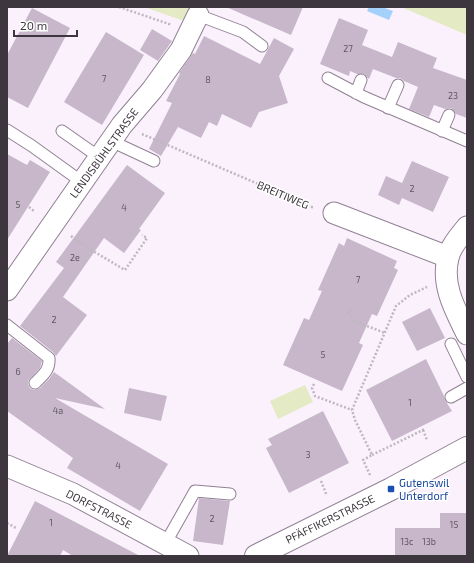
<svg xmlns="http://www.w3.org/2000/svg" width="474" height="563" font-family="'Exo 2',sans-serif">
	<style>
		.green { fill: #e3eac4 }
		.water { fill: #a4d0fc }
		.building { fill: #c8b7cb }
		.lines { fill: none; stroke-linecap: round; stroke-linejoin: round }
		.lane-casing { stroke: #908093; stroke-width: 13 }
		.street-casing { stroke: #908093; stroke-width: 23 }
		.secondary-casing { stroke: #908093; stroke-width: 24 }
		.path { stroke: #bfb6c0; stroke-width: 2.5; stroke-dasharray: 2 2; stroke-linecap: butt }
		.lane { stroke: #fff; stroke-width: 11 }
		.street { stroke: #fff; stroke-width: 21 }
		.secondary { stroke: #fff; stroke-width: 22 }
		.transit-dot { fill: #1a4fb4; stroke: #fff; stroke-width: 1.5 }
		.labels { text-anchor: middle; stroke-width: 3; stroke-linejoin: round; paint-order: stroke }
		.number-label { font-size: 9px; fill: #605661 }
		.street-label { font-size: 11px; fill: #3d363e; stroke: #fff }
		.transit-label { font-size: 11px; fill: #164399; stroke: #fff; text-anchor: start }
	</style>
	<rect width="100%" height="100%" fill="#fbf1fd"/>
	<g class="green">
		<path d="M144,7H202L198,15L181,20Z"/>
		<path d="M401,7H467V35Z"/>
		<path d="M305,385L313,402L278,419L270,401Z"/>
	</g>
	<path class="water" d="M369,7H382L393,11L389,20L367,11Z"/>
	<g class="building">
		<path d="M226,7H303L291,35Z"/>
		<path d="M32,8L70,28L28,108L7,97V55Z"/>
		<path d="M339,18L368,30L362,45L392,57L398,42L437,58L433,68L467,80V118L456,114L451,108L445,109L434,105L429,117L409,109L418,87L404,81L400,78H396L373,69L369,79L364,74H357L350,71L349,76L320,64Z"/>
		<path d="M152,29L172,41L158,61L140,50Z"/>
		<path d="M106,32L144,55L102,125L64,102Z"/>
		<path d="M204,36L260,64L274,38L294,49L279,76L288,103L259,112L251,128L222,114L217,126L209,122L201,138L178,127L161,156L149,149L172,103L166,101L180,74L179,73L193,53L195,54Z"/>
		<path d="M7,154L27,165L30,160L50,172L7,240Z"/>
		<path d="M412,161L449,177L433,212L402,198L399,205L378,195L386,176L402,183Z"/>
		<path d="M127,165L165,193L139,229L141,230L124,253L104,238L63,297L87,315L56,356L53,352L20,326L64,268L56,262Z"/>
		<path d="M347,238L397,261L394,268L398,270L377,316L372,314L359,343L363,345L342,391L283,365L304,318L309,320L322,291L318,290L339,243L344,246Z"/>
		<path d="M430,308L445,338L417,351L402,322Z"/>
		<path d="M12,338L42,361L40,368L28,381V384L30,388L34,390L40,388L49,379L54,372L105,409L55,398L168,464L140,511L67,468L73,458L7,411V344Z"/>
		<path d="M426,359L444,396L445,400L452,411L392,441L366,390Z"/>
		<path d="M129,388L167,396L161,421L124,413Z"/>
		<path d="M323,411L349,463L289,493L266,448L272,445L268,439Z"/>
		<path d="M199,498L230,501L223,545L193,541Z"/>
		<path d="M35,501L140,556H73L63,550L60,556H7Z"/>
		<path d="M440,513H467V556H395V528H440Z"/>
	</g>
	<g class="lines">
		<g class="lane-casing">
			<g id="lane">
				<path d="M198,15L243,32L262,46"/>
				<path d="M328,78L364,97L467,141"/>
				<path d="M356,93L361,80"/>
				<path d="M388,108L398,85"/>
				<path d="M7,130L32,146L82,182"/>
				<path d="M62,131L99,157"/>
				<path d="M442,131L449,115"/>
				<path d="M111,141L154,161"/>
				<path d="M7,325L49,358C50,370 43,375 35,383"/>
				<path d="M451,344L467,377"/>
				<path d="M451,397L467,388"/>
				<path d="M165,544L195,491L230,494"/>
			</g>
		</g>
		<g class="street-casing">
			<g id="street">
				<path d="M334,213L448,257"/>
				<path d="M467,227C460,236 450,247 448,258C441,286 456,311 467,334"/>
				<path d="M7,290L122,125L152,90L181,50L198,15"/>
				<path d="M7,466L73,494L188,556"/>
			</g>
		</g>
		<g class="secondary-casing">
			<path id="secondary" d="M256,556L391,489L467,448"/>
		</g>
		<g class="path">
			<path d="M119,7L172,25"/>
			<path d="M142,134L314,208"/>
			<path d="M29,207L35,212"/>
			<path d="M71,236L93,251L125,270L147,238L142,235"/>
			<path d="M351,309L349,313L354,321L385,333"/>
			<path d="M314,384L312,388L315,396L352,410"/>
			<path d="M423,430L427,440"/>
			<path d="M372,455L423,430L422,428"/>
			<path d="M370,475L363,460L372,455L355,420L352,410L396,306L410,295L427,287"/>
			<path d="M321,481L327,496"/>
			<path d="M7,523L16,528"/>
		</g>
		<use href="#lane" class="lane"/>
		<use href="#street" class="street"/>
		<use href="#secondary" class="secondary"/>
	</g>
	<rect class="transit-dot" x="387" y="485" width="8" height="8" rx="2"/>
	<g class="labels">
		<g class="number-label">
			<text x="348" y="52">27</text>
			<text x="104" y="82">7</text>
			<text x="208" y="83">8</text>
			<text x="453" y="99">23</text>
			<text x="412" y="192">2</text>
			<text x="18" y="208">5</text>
			<text x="124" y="211">4</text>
			<text x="75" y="261">2e</text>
			<text x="358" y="283">7</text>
			<text x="54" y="323">2</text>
			<text x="323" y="358">5</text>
			<text x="18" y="375">6</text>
			<text x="410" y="406">1</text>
			<text x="58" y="414">4a</text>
			<text x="308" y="458">3</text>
			<text x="118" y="469">4</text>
			<text x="212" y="522">2</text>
			<text x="51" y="526">1</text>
			<text x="454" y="528">15</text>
			<text x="407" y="545">13c</text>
			<text x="429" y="545">13b</text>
		</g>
		<g class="street-label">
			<text transform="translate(104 153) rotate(-54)" y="4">LENDISBÜHLSTRASSE</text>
			<text transform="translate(283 195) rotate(23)" y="4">BREITIWEG</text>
			<text transform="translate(99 509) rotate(27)" y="4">DORFSTRASSE</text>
			<text transform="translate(330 519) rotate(-26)" y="4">PFÄFFIKERSTRASSE</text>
		</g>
		<g class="transit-label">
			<text x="399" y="487">Gutenswil<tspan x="399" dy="13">Unterdorf</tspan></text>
		</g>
	</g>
	<rect width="474" height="563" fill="none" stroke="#3d363e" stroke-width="16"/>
	<path d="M14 30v6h63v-6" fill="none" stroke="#3d363e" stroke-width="2"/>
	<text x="20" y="30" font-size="12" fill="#3d363e" stroke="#ffffff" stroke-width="3" paint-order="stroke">20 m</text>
</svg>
